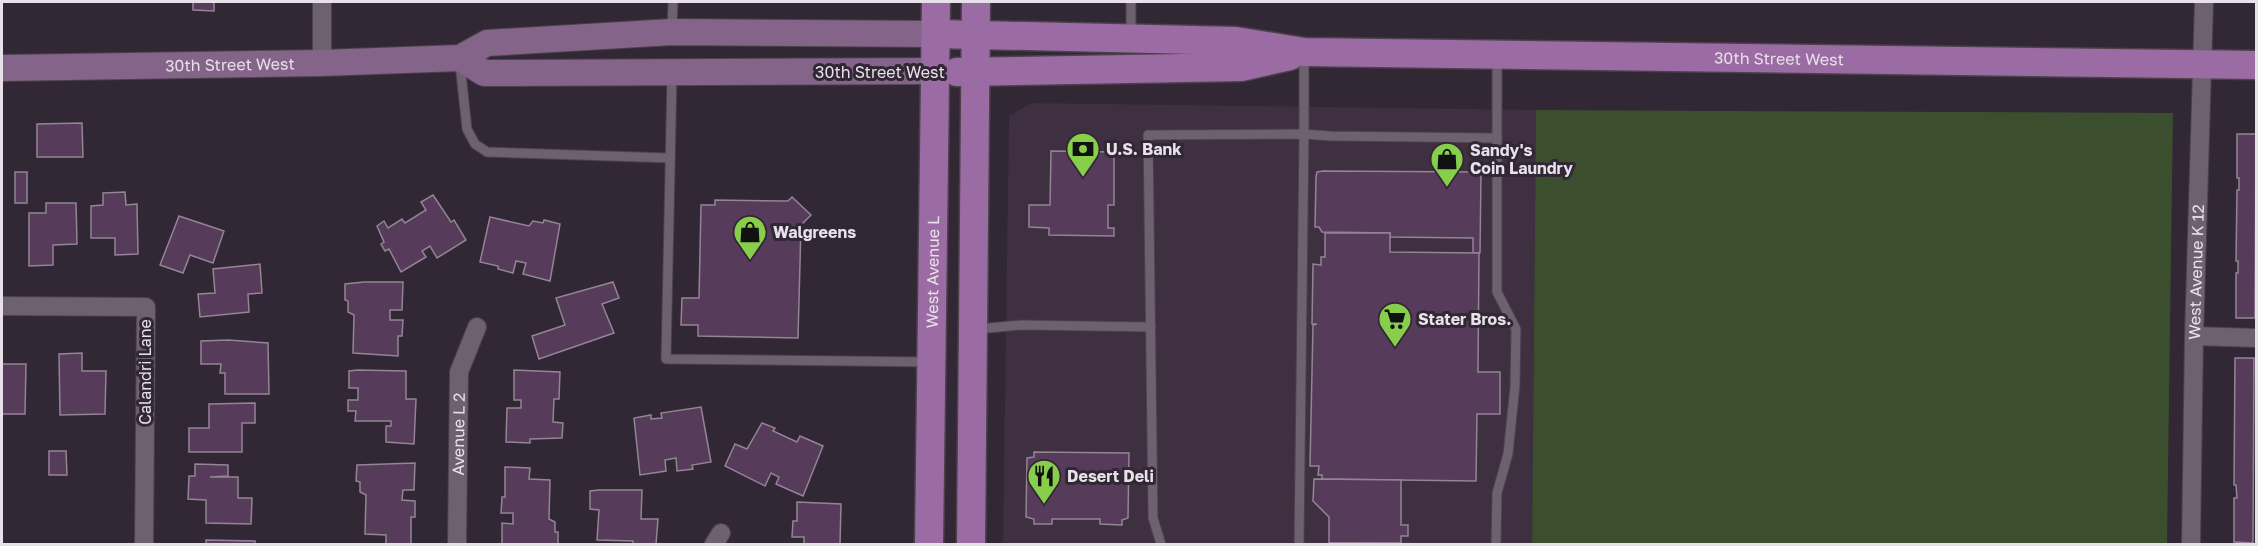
<svg xmlns="http://www.w3.org/2000/svg" width="2258" height="546" font-family="'Golos Text',sans-serif">
	<style>
		.built { fill: #3e2f41 }
		.green { fill: #3b4e2e }
		.building { fill: #573b5b; stroke: #928594; stroke-width: 1.5 }
		.lines { fill: none; stroke-linecap: round; stroke-linejoin: round }
		.service-casing { stroke: #4b424c; stroke-width: 11 }
		.minor-casing { stroke: #4b424c; stroke-width: 20 }
		.secondary-casing { stroke: #4b424c; stroke-width: 28 }
		.primary-casing { stroke: #4b424c; stroke-width: 31 }
		.service { stroke: #6d606f; stroke-width: 9 }
		.minor { stroke: #6d606f; stroke-width: 18 }
		.secondary { stroke: #846589; stroke-width: 26 }
		.primary { stroke: #9b6ba3; stroke-width: 28 }
		.labels { text-anchor: middle; stroke-width: 6; stroke-linejoin: round; paint-order: stroke }
		.street-label { font-size: 16px; fill: #e8e1e9; stroke: #322734 }
		.poi-label { font-size: 16px; font-weight: bold; fill: #e8e1e9; stroke: #322734; text-anchor: start }
	</style>
	<rect width="100%" height="100%" fill="#322734"/>
	<path class="built" d="M1031,103L1536,110L1532,544H1003L1009,116Z"/>
	<path class="green" d="M1536,110L2173,113L2167,544H1532Z"/>
	<g class="building">
		<path d="M193,2H214V11L193,10Z"/>
		<path d="M82,123L83,157H37V124Z"/>
		<path d="M2237,134H2256L2255,318H2236V273H2238V261H2236L2237,190H2239V178H2237Z"/>
		<path d="M1051,151L1114,152V205H1108V228H1114V236L1049,235V228L1029,227V205H1050Z"/>
		<path d="M1323,171L1481,172L1480,253H1473V238L1390,237V233L1322,232L1319,227H1315L1316,177L1317,172Z"/>
		<rect x="15" y="172" width="12" height="31"/>
		<path d="M125,192L126,205L137,204L138,254L115,255V238H91V206L103,205V193Z"/>
		<path d="M433,195L451,222L454,220L466,240L437,258L430,246L422,251L426,257L401,272L389,249L385,251L381,244L384,242L377,226L384,221L388,228L402,219L405,223L426,210L421,202Z"/>
		<path d="M792,197L811,215L801,225L798,338L698,336V325H681L682,298H699L701,205H715V200L788,201Z"/>
		<path d="M46,203H76L77,244L53,245V265L29,266V213H46Z"/>
		<path d="M179,216L224,231L213,263L190,255L183,273L160,265Z"/>
		<path d="M490,217L529,226L533,221L543,223L544,220L560,224L550,281L523,274L526,263L516,261L513,273L498,269V266L480,262Z"/>
		<path d="M1325,233H1390V252L1479,253L1478,372H1500V414H1477L1476,481L1322,479V475H1318L1319,466H1310L1313,325L1317,324H1312L1313,264L1321,265V257H1325Z"/>
		<path d="M260,264L262,293L248,294L249,312L200,317L198,294L215,293L213,269Z"/>
		<path d="M364,282H403L402,310H390V320H403L402,336H398V356L353,353L354,315L348,312V301L345,300V284Z"/>
		<path d="M613,282L619,298L602,304L614,333L539,359L532,336L565,325L556,298Z"/>
		<path d="M228,340L268,343L269,394H225V373H220L221,364H201V341Z"/>
		<path d="M82,353V371H106L105,414L60,415L59,354Z"/>
		<path d="M2235,358H2254L2253,543L2234,542V498H2237L2236,485H2234Z"/>
		<path d="M2,364H26L25,414H2Z"/>
		<path d="M358,370L406,371V399H416L414,444L386,442V426H391V421H355L356,411H348V400H358V388H349V371Z"/>
		<path d="M514,370L560,372L559,399H554L553,422L563,423L562,438L530,439V443L506,442L507,408H521V400H514Z"/>
		<path d="M255,403V423H242V452H189V428H209V404Z"/>
		<path d="M701,407L711,462L692,465L693,469L677,471L676,458L665,460L666,471L640,475L634,418L651,415V419L662,418L661,413Z"/>
		<path d="M762,423L775,428L773,431L797,442L800,436L823,446L803,496L776,484L779,477L771,473L765,486L725,466L735,444L747,449Z"/>
		<path d="M49,451H66L67,475H49Z"/>
		<path d="M1034,452L1129,453L1128,518L1122,520V525L1100,524V519H1052V524H1034V519L1026,517L1027,458L1034,457Z"/>
		<path d="M415,463L414,490H403L402,500L415,501V517H411V544H386V535L365,534L366,495L360,492V482L356,481L357,465Z"/>
		<path d="M195,464L228,465V476L210,477H238V498H252L251,524L206,523V500L188,499L189,476H195Z"/>
		<path d="M505,467L530,468L529,479L550,480L549,519L555,522V532H558V544H502V523L513,524V513H501L502,497H505Z"/>
		<path d="M1314,479L1401,480V525H1408V536H1401V543H1329V517L1313,501Z"/>
		<path d="M599,490H642L641,519H658L656,544H633V541L597,540L599,510L590,509V491Z"/>
		<path d="M797,502L841,504L840,544H850H804V537H792L793,521H797Z"/>
		<path d="M206,540L255,541V544H206Z"/>
		<path d="M1329,543L1452,544H1329Z"/>
	</g>
	<g class="lines">
		<g class="service-casing">
			<g id="service">
				<path d="M672,29L673,2"/>
				<path d="M1131,36V2"/>
				<path d="M1304,56V134L1330,136L1497,138"/>
				<path d="M460,64L467,129L475,144L487,152L670,158"/>
				<path d="M672,75L666,359L930,362"/>
				<path d="M977,329L1022,325L1151,327"/>
				<path d="M1161,544L1153,518L1148,135L1304,134L1299,544"/>
				<path d="M1496,544L1497,493L1508,454L1515,386L1516,329L1497,292V58"/>
			</g>
		</g>
		<g class="minor-casing">
			<g id="minor">
				<path d="M322,63V2"/>
				<path d="M2,306L146,307L144,544"/>
				<path d="M2194,336L2256,338"/>
				<path id="s1" d="M457,544L459,372L477,327"/>
				<path d="M714,544L721,533"/>
				<path id="s2" d="M2191,544L2194,336L2204,2"/>
			</g>
		</g>
		<g class="secondary-casing">
			<g id="secondary">
				<path d="M460,58L484,73L935,71"/>
				<path id="s3" d="M2,68L322,63L460,58L487,43L672,32L936,34"/>
			</g>
		</g>
		<g class="primary-casing">
			<g id="primary">
				<path id="s4" d="M936,34L1236,41L1304,52L2256,65"/>
				<path d="M957,72L1241,67L1290,56"/>
				<path id="s5" d="M929,544L936,2"/>
				<path d="M971,544L976,2"/>
			</g>
		</g>
		<use href="#service" class="service"/>
		<use href="#minor" class="minor"/>
		<use href="#secondary" class="secondary"/>
		<use href="#primary" class="primary"/>
	</g>
	<defs>
		<g id="bank-pin" transform="scale(1.725)"><path d="M0 17L-7.5 6A9.5 9.5 0 1 1 7.5 6Z" fill="#87cf4b" stroke="#322734"/><path d="M-6-4H6V4H-6ZM0-2.3a2.3 2.3 0 1 0 0 4.6a2.3 2.3 0 1 0 0-4.6Z" fill="#111"/></g>
		<g id="shop-pin" transform="scale(1.725)"><path d="M0 17L-7.5 6A9.5 9.5 0 1 1 7.5 6Z" fill="#87cf4b" stroke="#322734"/><path d="M-5-2.5h2.3a2.7 3.5 0 0 1 5.4 0H5L5.5 6h-11ZM-1.5-2.5h3a1.5 2.3 0 0 0-3 0Z" fill="#111"/></g>
		<g id="supermarket-pin" transform="scale(1.725)"><path d="M0 17L-7.5 6A9.5 9.5 0 1 1 7.5 6Z" fill="#87cf4b" stroke="#322734"/><path d="M-6-5.5h2.5l.6 2H6L4.5 2H-2.5L-4.4-4H-6ZM-1.5 3.2a1.3 1.3 0 1 0 .1 0ZM3 3.2a1.3 1.3 0 1 0 .1 0Z" fill="#111"/></g>
		<g id="restaurant-pin" transform="scale(1.725)"><path d="M0 17L-7.5 6A9.5 9.5 0 1 1 7.5 6Z" fill="#87cf4b" stroke="#322734"/><path d="M-5-6h1v4h1v-4h1v4h1v-4h1v5L-1.5 .5V6h-2V.5L-5-1ZM5-6V6H3V1.5H1.5Q1.5-4 5-6Z" fill="#111"/></g>
	</defs>
	<g fill-rule="evenodd">
		<use href="#bank-pin" x="1083" y="149"/>
		<use href="#shop-pin" x="1447" y="159"/>
		<use href="#shop-pin" x="750" y="232"/>
		<use href="#supermarket-pin" x="1395" y="319"/>
		<use href="#restaurant-pin" x="1044" y="476"/>
	</g>
	<g class="labels">
		<g class="street-label">
			<text dy="6" stroke="none"><textPath href="#s4" startOffset="844">30th Street West</textPath></text>
			<text dy="6" stroke="none"><textPath href="#s3" startOffset="228">30th Street West</textPath></text>
			<text x="880" y="78">30th Street West</text>
			<text dy="6" stroke="none"><textPath href="#s5" startOffset="272">West Avenue L</textPath></text>
			<text dy="6" stroke="none"><textPath href="#s2" startOffset="272">West Avenue K 12</textPath></text>
			<text transform="translate(145 372) rotate(-90)" y="6">Calandri Lane</text>
			<text dy="6" stroke="none"><textPath href="#s1" startOffset="110">Avenue L 2</textPath></text>
		</g>
		<g class="poi-label">
			<text x="1106" y="155">U.S. Bank</text>
			<text x="1470" y="156">Sandy's<tspan x="1470" dy="18">Coin Laundry</tspan></text>
			<text x="773" y="238">Walgreens</text>
			<text x="1418" y="325">Stater Bros.</text>
			<text x="1067" y="482">Desert Deli</text>
		</g>
	</g>
	<rect width="2258" height="546" fill="none" stroke="#e8e1e9" stroke-width="6"/>
</svg>
